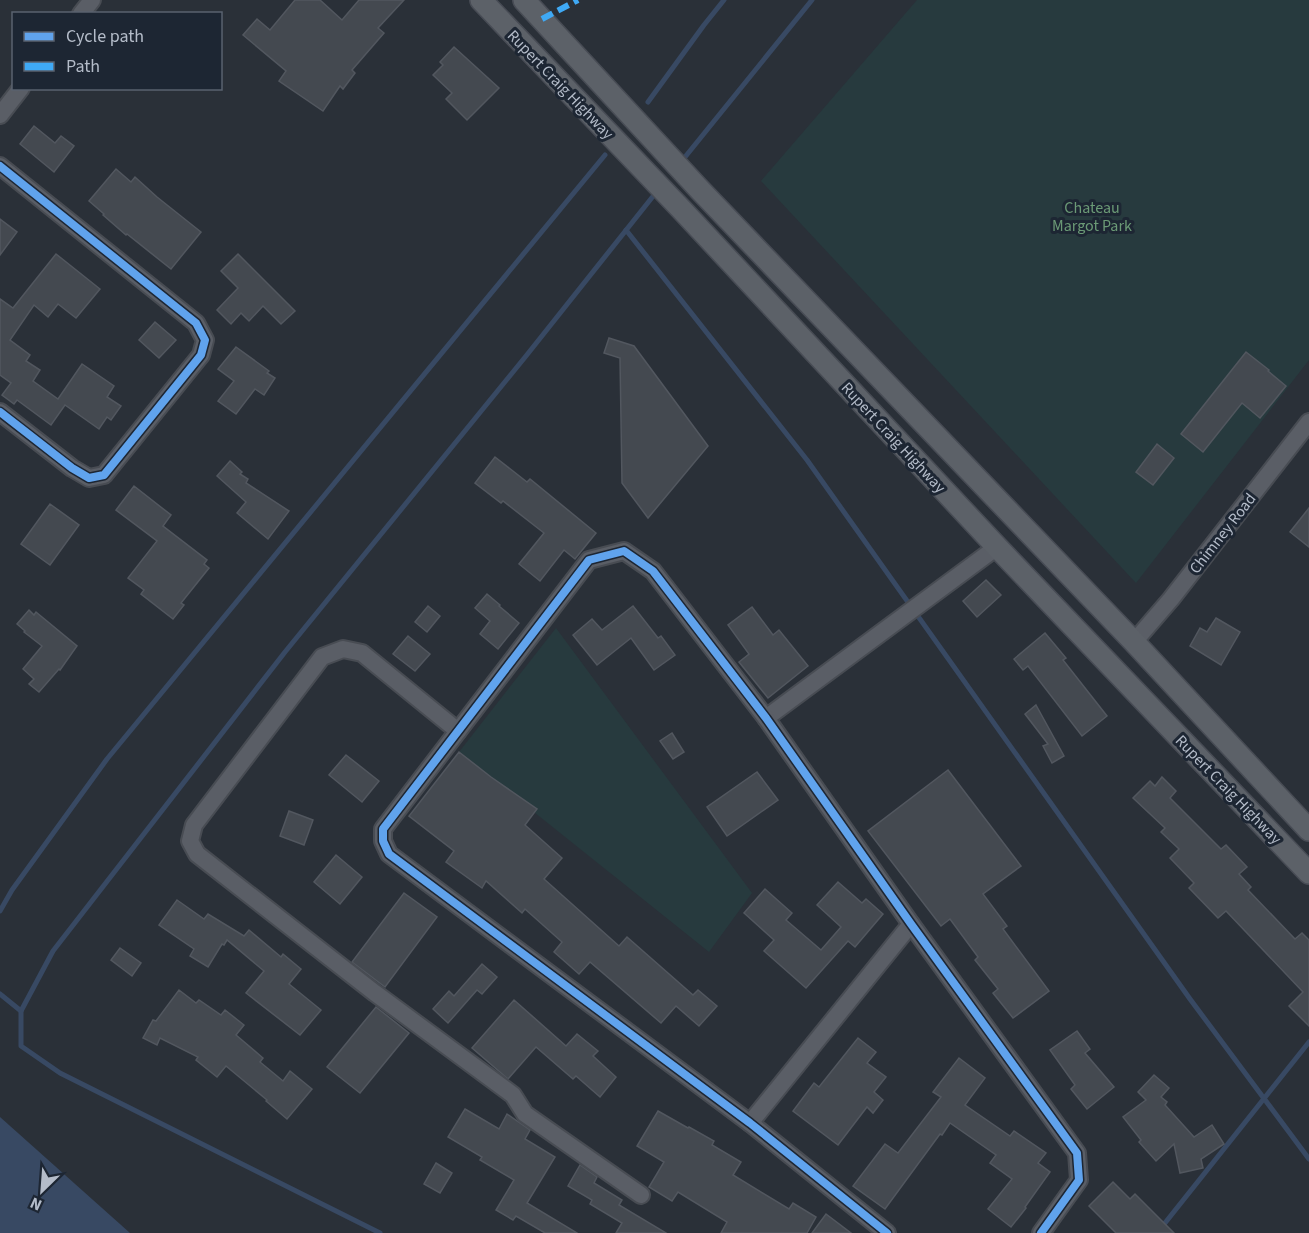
<svg xmlns="http://www.w3.org/2000/svg" width="1309" height="1233" font-family="'Source Sans 3',sans-serif">
	<style>
		.green { fill: #273a3e }
		.water { fill: #384963 }
		.lines { fill: none; stroke-linecap: round; stroke-linejoin: round }
		.stream { stroke: #384963; stroke-width: 5 }
		.building { fill: #444950; stroke: #52575f; stroke-width: 1.5 }
		.minor-casing { stroke: #484c53; stroke-width: 20 }
		.major-casing { stroke: #484c55; stroke-width: 24 }
		.minor { stroke: #5a5e66; stroke-width: 16 }
		.major { stroke: #5c6168; stroke-width: 21 }
		.quiet { stroke: #3fa9f5; stroke-width: 6; stroke-dasharray: 12 6; stroke-linecap: butt }
		.cycleway-casing { stroke: #1d2633; stroke-width: 11 }
		.cycleway { stroke: #60a3ed; stroke-width: 8 }
		.labels { text-anchor: middle; stroke-width: 6; stroke-linejoin: round; paint-order: stroke }
		.street-label { font-size: 16px; fill: #b4bcc9; stroke: #1d2633 }
		.park-label { font-size: 16px; fill: #6b9a76; stroke: #1d2633 }
	</style>
	<rect width="100%" height="100%" fill="#2a3038"/>
	<g class="green">
		<path d="M917,0H1309V360L1136,583L761,181Z"/>
		<path d="M556,628L752,893L709,952L459,752Z"/>
	</g>
	<path class="water" d="M0,1117L130,1233H0Z"/>
	<g class="lines">
		<g class="stream">
			<path d="M648,102L704,25L724,0"/>
			<path d="M681,162L812,0"/>
			<path d="M626,230L807,460L1190,999L1309,1159"/>
			<path d="M0,911L12,890L107,759L605,155"/>
			<path d="M0,994L21,1011"/>
			<path d="M380,1233L60,1073L21,1046V1011L53,951L285,652L526,356L658,190"/>
			<path d="M1157,1233L1309,1042"/>
		</g>
	</g>
	<g class="building">
		<path d="M295,0H320L342,20L359,0H404L378,28L384,33L352,70L355,73L343,89L340,86L323,111L279,81L286,71L243,35L257,19L270,30Z"/>
		<path d="M454,47L499,88L467,120L446,99L452,93L433,75L443,65L440,62Z"/>
		<path d="M34,126L55,143L61,136L74,146L54,172L20,144Z"/>
		<path d="M116,169L131,182L135,177L157,197L201,232L171,269L127,234L126,235L103,215L104,214L89,201Z"/>
		<path d="M0,219L17,232L0,255Z"/>
		<path d="M56,254L100,289L76,318L58,304L48,317L34,305L10,340L30,355L26,361L40,370L33,381L58,399L82,364L114,386L107,397L121,406L111,420L107,417L99,429L65,405L51,425L17,400L14,404L2,395L11,383L0,375V299L13,308Z"/>
		<path d="M238,254L295,311L281,324L263,306L249,321L241,313L231,324L217,310L238,288L221,271Z"/>
		<path d="M155,322L176,340L159,358L139,340Z"/>
		<path d="M609,338L634,346L708,446L648,518L622,483L620,358L604,353Z"/>
		<path d="M236,347L269,371L267,373L275,378L264,395L255,389L236,414L218,401L234,381L218,369Z"/>
		<path d="M1246,352L1269,370L1268,371L1286,386L1260,418L1242,403L1203,452L1181,434Z"/>
		<path d="M1157,444L1174,458L1153,485L1136,472Z"/>
		<path d="M495,457L527,482L530,479L596,533L575,559L564,550L540,581L519,564L544,533L503,501L501,503L475,483Z"/>
		<path d="M230,461L242,472L240,474L248,479L246,483L289,511L268,539L237,513L246,502L217,476Z"/>
		<path d="M134,486L171,515L163,526L207,560L204,564L209,568L181,603L184,605L173,619L141,594L144,590L128,578L157,541L116,510Z"/>
		<path d="M50,504L79,525L50,565L21,544Z"/>
		<path d="M1309,508V547L1290,532Z"/>
		<path d="M986,580L1001,595L977,617L963,601Z"/>
		<path d="M487,594L500,605L499,606L519,623L498,649L480,634L490,621L475,608Z"/>
		<path d="M428,606L440,616L427,632L415,622Z"/>
		<path d="M633,606L658,638L661,636L675,655L654,670L631,638L597,665L573,635L592,619L602,630Z"/>
		<path d="M752,607L773,635L779,630L808,666L768,698L739,662L749,654L728,625Z"/>
		<path d="M29,610L34,615L36,612L77,646L60,670L59,669L39,692L29,684L34,679L23,669L42,646L24,632L25,631L17,624Z"/>
		<path d="M1216,618L1240,632L1221,665L1190,646L1200,628L1207,632Z"/>
		<path d="M1045,633L1066,658L1063,660L1107,716L1082,736L1028,666L1023,670L1014,659Z"/>
		<path d="M408,636L430,654L415,671L393,654Z"/>
		<path d="M1036,705L1064,756L1052,763L1043,746L1048,744L1025,714Z"/>
		<path d="M672,733L684,752L673,759L660,741Z"/>
		<path d="M459,752L491,777L537,809L525,825L562,858L544,879L619,946L627,937L693,995L698,990L717,1006L699,1026L676,1006L661,1023L590,962L579,974L554,952L562,942L525,909L522,913L486,881L482,888L446,862L454,851L409,816Z"/>
		<path d="M346,755L379,781L362,802L329,775Z"/>
		<path d="M948,770L1021,866L983,894L1007,926L1003,929L1049,991L1013,1018L993,993L998,989L975,960L978,957L950,919L941,926L868,831Z"/>
		<path d="M757,772L778,800L727,836L707,807Z"/>
		<path d="M1162,777L1176,791L1170,798L1221,849L1226,845L1247,867L1239,874L1251,887L1248,890L1295,939L1302,933L1309,940V1026L1289,1006L1303,992L1226,911L1218,918L1189,888L1194,883L1170,858L1179,849L1161,832L1165,828L1133,798L1150,781L1155,786Z"/>
		<path d="M289,811L313,820L304,845L280,836Z"/>
		<path d="M336,855L362,877L340,904L314,882Z"/>
		<path d="M838,882L862,903L866,899L883,914L855,947L848,941L806,988L764,951L774,940L744,913L765,889L792,913L786,920L821,950L841,927L817,905Z"/>
		<path d="M404,893L437,917L385,987L352,962Z"/>
		<path d="M177,900L204,919L208,914L244,936L249,930L281,957L283,954L301,969L289,984L321,1010L300,1035L246,993L264,971L227,940L224,945L222,944L208,967L190,956L194,949L159,925Z"/>
		<path d="M120,948L141,963L132,976L111,960Z"/>
		<path d="M482,964L497,977L482,994L477,990L448,1023L433,1009L449,991L454,996Z"/>
		<path d="M179,990L196,1003L199,1000L221,1015L225,1010L244,1025L236,1035L263,1058L260,1062L283,1081L290,1071L312,1089L287,1119L266,1101L267,1100L226,1066L217,1077L196,1060L198,1057L160,1038L157,1045L143,1038L153,1020L156,1021Z"/>
		<path d="M514,1000L566,1046L577,1034L598,1051L593,1056L616,1077L600,1097L576,1076L573,1079L536,1047L508,1079L472,1048Z"/>
		<path d="M376,1007L409,1033L360,1093L327,1067Z"/>
		<path d="M1077,1031L1090,1049L1085,1053L1114,1087L1087,1109L1071,1089L1075,1085L1050,1050Z"/>
		<path d="M858,1038L876,1052L867,1063L886,1077L874,1092L883,1100L873,1113L867,1107L838,1145L793,1111L814,1083L819,1087Z"/>
		<path d="M959,1058L985,1078L965,1105L1010,1136L1014,1131L1046,1153L1038,1163L1050,1172L1025,1207L1026,1208L1011,1227L988,1209L1012,1179L990,1163L996,1155L950,1123L942,1135L940,1134L885,1209L853,1186L885,1144L898,1153L941,1097L933,1092Z"/>
		<path d="M1154,1075L1169,1088L1161,1097L1167,1102L1165,1105L1194,1137L1212,1125L1224,1144L1201,1159L1203,1168L1180,1173L1174,1144L1156,1161L1139,1142L1141,1140L1123,1117L1146,1100L1138,1092Z"/>
		<path d="M465,1109L499,1129L507,1114L530,1130L525,1139L555,1157L527,1203L577,1233H545L516,1216L513,1220L496,1210L514,1180L480,1160L482,1157L448,1137Z"/>
		<path d="M658,1111L688,1128L689,1127L714,1141L712,1145L741,1162L733,1175L789,1209L793,1203L816,1217L807,1233H721L727,1222L678,1192L672,1201L649,1187L664,1162L637,1146Z"/>
		<path d="M436,1163L452,1173L440,1193L424,1184Z"/>
		<path d="M580,1165L597,1177L594,1183L622,1200L619,1205L666,1233H616L622,1223L590,1204L592,1200L568,1186Z"/>
		<path d="M1113,1182L1130,1199L1135,1194L1174,1233H1116L1089,1206Z"/>
		<path d="M826,1214L851,1233H812Z"/>
	</g>
	<g class="lines">
		<g class="minor-casing">
			<g id="minor">
				<path d="M81,14L92,0"/>
				<path d="M0,115L21,88"/>
				<path d="M0,166L196,323L205,340L201,355L104,475L89,478L72,468L0,412"/>
				<path d="M1134,642L1171,599L1309,422"/>
				<path d="M766,718L997,547"/>
				<path d="M458,731L362,653L343,649L322,657L194,825L190,841L197,854L375,993L513,1095L525,1114L641,1195"/>
				<path d="M750,1123L911,924"/>
				<path d="M887,1233L750,1123L389,854L383,841V829L589,560L624,551L653,571L766,718L911,924L1077,1153L1079,1180L1041,1233"/>
			</g>
		</g>
		<g class="major-casing">
			<g id="major">
				<path d="M481,0L682,210L997,547L1309,873"/>
				<path d="M524,0L700,190L1134,642L1309,830"/>
			</g>
		</g>
		<use href="#minor" class="minor"/>
		<use href="#major" class="major"/>
		<path class="quiet" d="M542,19L578,0"/>
		<g class="cycleway-casing">
			<g id="cycleway">
				<path d="M0,166L196,323L205,340L201,355L104,475L89,478L72,468L0,412"/>
				<path d="M887,1233L750,1123L389,854L383,841V829L589,560L624,551L653,571L766,718L911,924L1077,1153L1079,1180L1041,1233"/>
			</g>
		</g>
		<use href="#cycleway" class="cycleway"/>
	</g>
	<g class="labels">
		<g class="street-label">
			<text transform="translate(561 84) rotate(46)" y="6">Rupert Craig Highway</text>
			<text transform="translate(894 437) rotate(47)" y="6">Rupert Craig Highway</text>
			<text transform="translate(1222 533) rotate(-52)" y="6">Chimney Road</text>
			<text transform="translate(1229 789) rotate(46)" y="6">Rupert Craig Highway</text>
		</g>
		<g class="park-label">
			<text x="1092" y="213">Chateau<tspan x="1092" dy="18">Margot Park</tspan></text>
		</g>
	</g>
	<rect x="12" y="12" width="210" height="78" fill="#1d2633" stroke="#59626f" stroke-width="1.5"/>
	<rect x="24" y="32" width="30" height="9" fill="#60a3ed" stroke="#59626f" stroke-width="1.5"/>
	<text x="66" y="42" font-size="18" fill="#b4bcc9">Cycle path</text>
	<rect x="24" y="62" width="30" height="9" fill="#3fa9f5" stroke="#59626f" stroke-width="1.5"/>
	<text x="66" y="72" font-size="18" fill="#b4bcc9">Path</text>
	<g transform="translate(42 1191) rotate(205)" stroke="#1d2633" stroke-width="4.5" paint-order="stroke">
	<path d="M0-4.5L10 22L0 15L-10 22Z" fill="#b4bcc9"/>
	<text y="-9" font-size="16" font-weight="bold" text-anchor="middle" fill="#b4bcc9">N</text>
	</g>
</svg>
